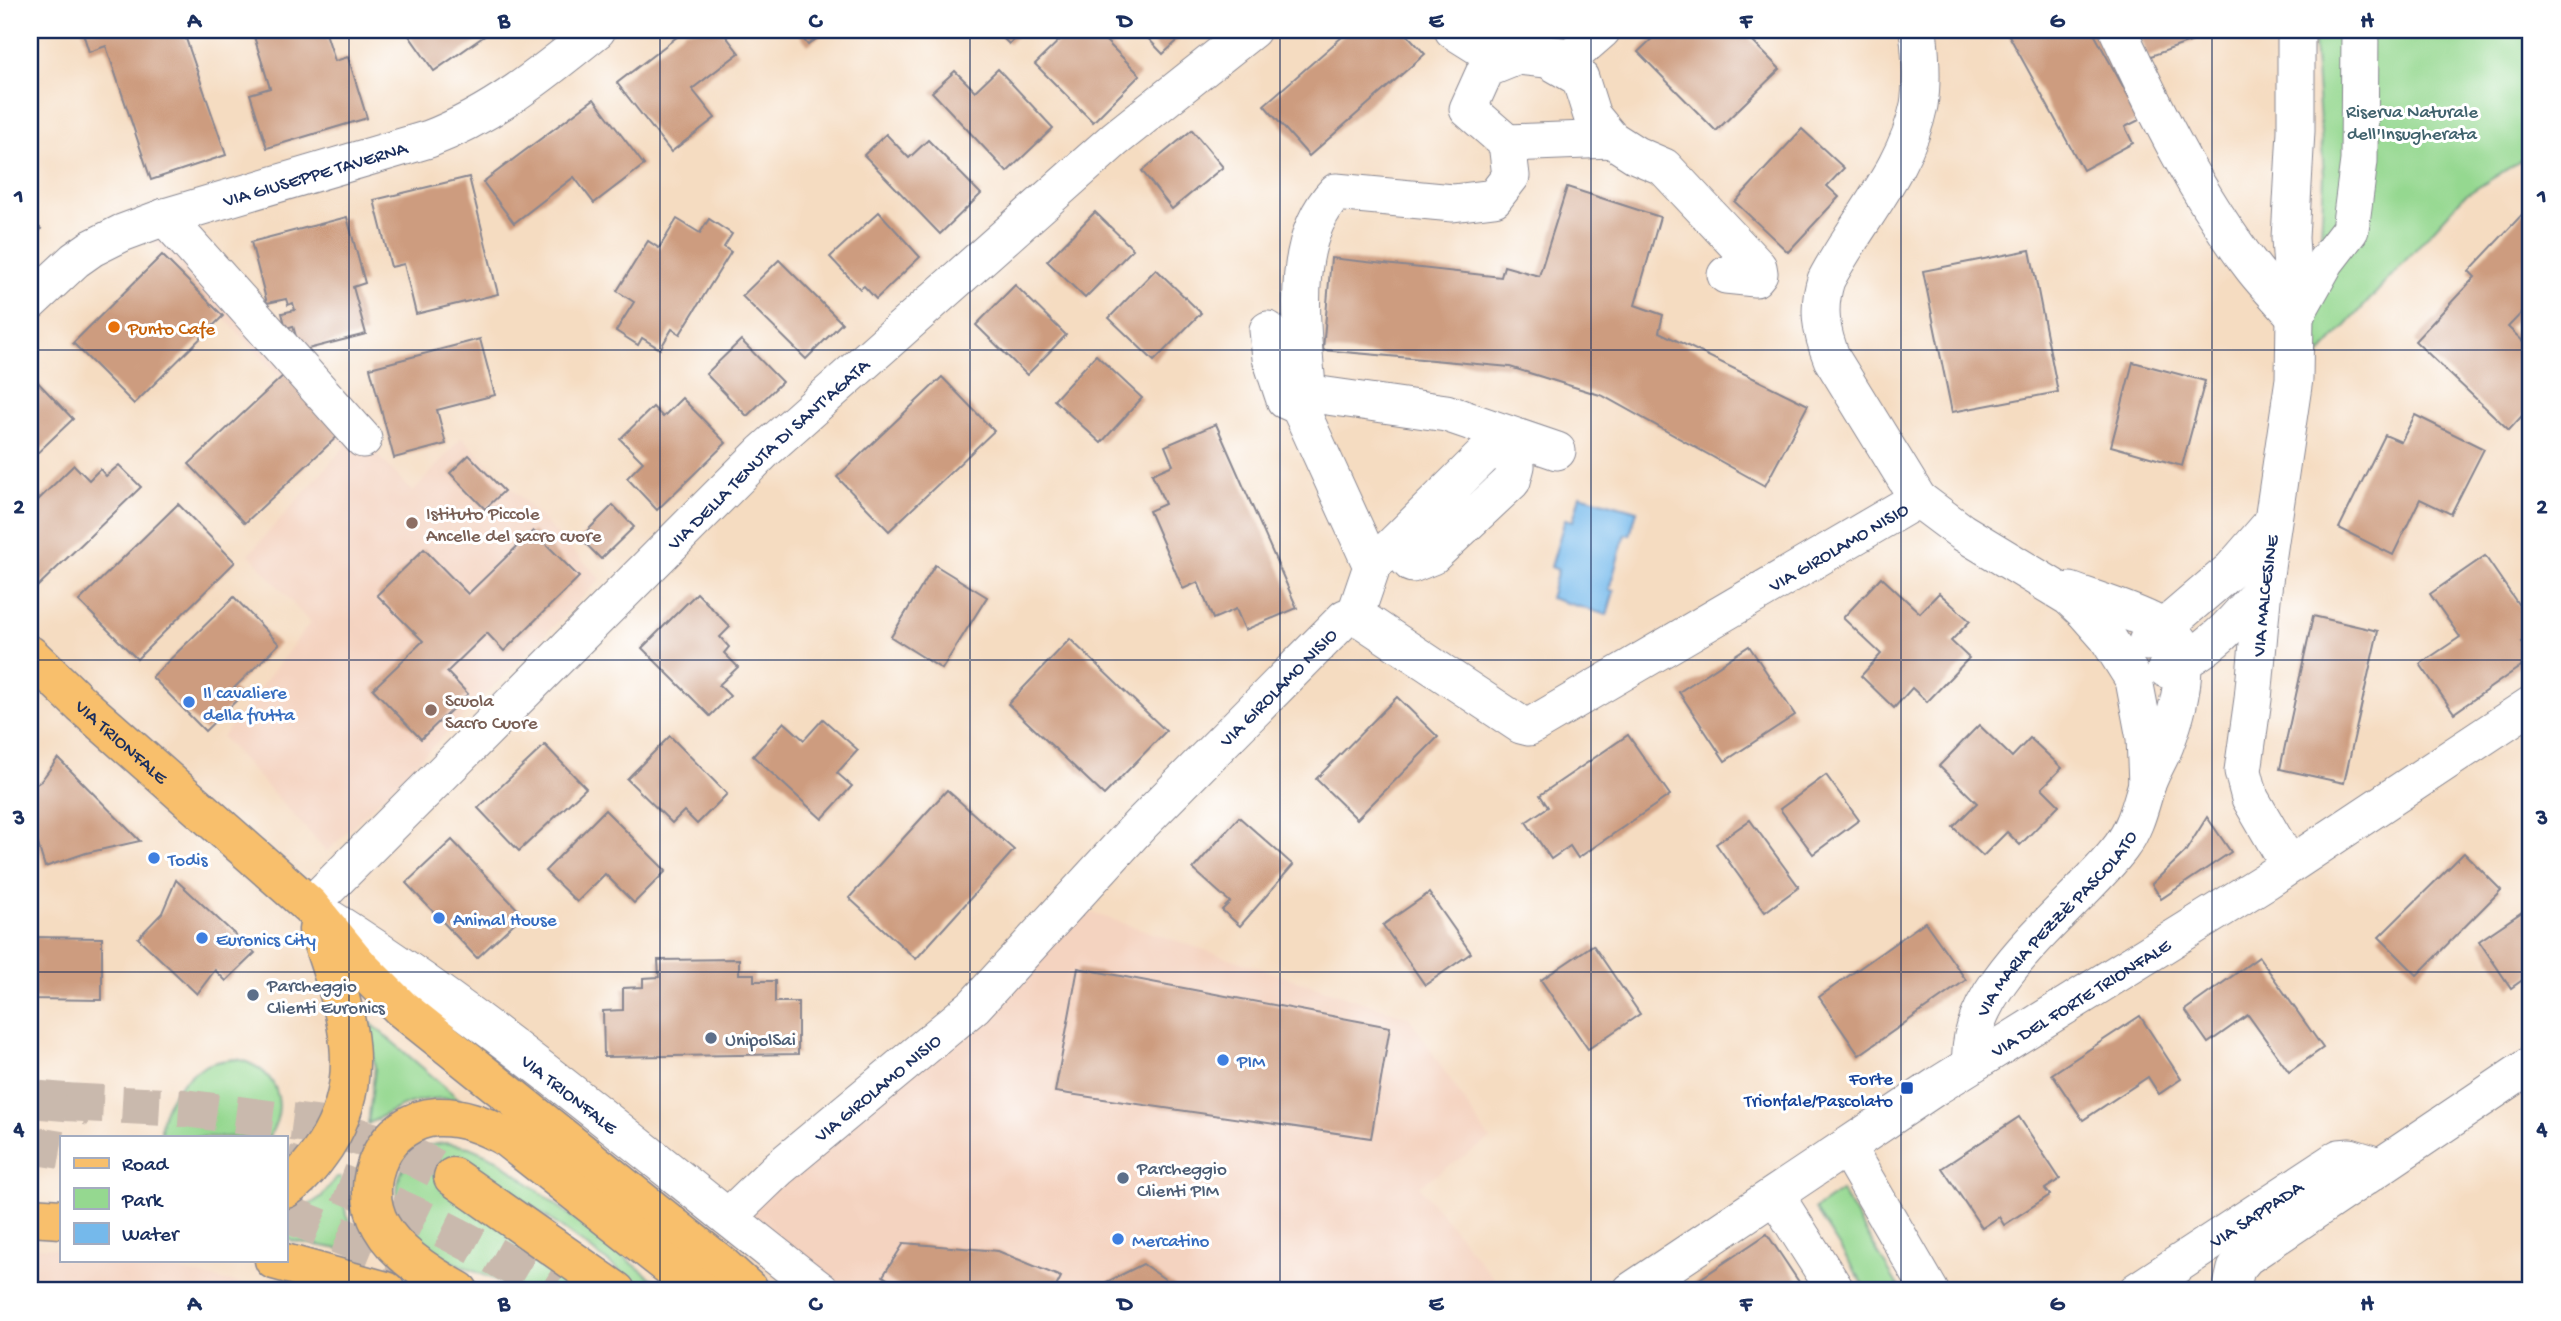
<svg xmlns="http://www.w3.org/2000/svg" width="2561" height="1321" font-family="'Gochi Hand',sans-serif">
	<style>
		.built { fill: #f4d3c0 }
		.green { fill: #95d890; stroke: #588477; stroke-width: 2 }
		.water { fill: #75b9eb; stroke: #4874a4; stroke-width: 2 }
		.building { fill: #cd9c7f }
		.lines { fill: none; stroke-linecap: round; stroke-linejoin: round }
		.highway-tunnel { stroke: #c9b9ad; stroke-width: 38; stroke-dasharray: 38 19; stroke-linecap: butt }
		.minor-casing { stroke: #888690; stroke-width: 39 }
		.major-casing { stroke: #888690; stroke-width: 41 }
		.highway-casing { stroke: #888690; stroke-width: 41 }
		.minor { stroke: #fff; stroke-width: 37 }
		.major { stroke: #f8bf6c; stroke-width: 38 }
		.highway { stroke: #f8bf6c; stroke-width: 38 }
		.grid { fill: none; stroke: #1b2f5e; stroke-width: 2; stroke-opacity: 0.55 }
		.food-dot { fill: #e8710a; stroke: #fff; stroke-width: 2.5 }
		.education-dot { fill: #8d6e63; stroke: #fff; stroke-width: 2.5 }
		.shop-dot { fill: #3f7fe0; stroke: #fff; stroke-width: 2.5 }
		.service-dot { fill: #5c6f8a; stroke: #fff; stroke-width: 2.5 }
		.transit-dot { fill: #1a4fb4; stroke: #fff; stroke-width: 2.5 }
		.labels { text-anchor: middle; stroke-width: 6; stroke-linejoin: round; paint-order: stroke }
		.park-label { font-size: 19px; fill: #40626d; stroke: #fff }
		.street-label { font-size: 19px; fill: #1b2f5e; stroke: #fff }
		.food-label { font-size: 19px; fill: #c56008; stroke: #fff; text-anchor: start }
		.education-label { font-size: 19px; fill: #785e54; stroke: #fff; text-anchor: start }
		.shop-label { font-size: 19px; fill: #366cbe; stroke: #fff; text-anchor: start }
		.service-label { font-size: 19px; fill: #4e5e75; stroke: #fff; text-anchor: start }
		.transit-label { font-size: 19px; fill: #164399; stroke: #fff; text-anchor: end }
		.neatline { fill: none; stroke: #1b2f5e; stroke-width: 2.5 }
		.grid-label { font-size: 23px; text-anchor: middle; font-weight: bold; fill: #1b2f5e }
	</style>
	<rect width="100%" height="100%" fill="#fff"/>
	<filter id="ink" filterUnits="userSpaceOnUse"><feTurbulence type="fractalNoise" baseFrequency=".0143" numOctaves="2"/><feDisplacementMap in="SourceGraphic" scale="14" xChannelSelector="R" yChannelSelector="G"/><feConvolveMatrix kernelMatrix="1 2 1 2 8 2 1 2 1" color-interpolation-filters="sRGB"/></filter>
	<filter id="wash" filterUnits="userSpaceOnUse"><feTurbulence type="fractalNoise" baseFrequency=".00686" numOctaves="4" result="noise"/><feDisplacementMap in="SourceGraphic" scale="28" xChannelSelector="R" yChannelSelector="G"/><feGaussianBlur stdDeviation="1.57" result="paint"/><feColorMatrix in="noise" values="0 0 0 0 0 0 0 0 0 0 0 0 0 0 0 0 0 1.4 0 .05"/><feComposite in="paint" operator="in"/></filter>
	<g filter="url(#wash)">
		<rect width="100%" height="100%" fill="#f5dcc1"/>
		<g class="built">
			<path d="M183,212L363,439L413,492L462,437L601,579L327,852L222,737L310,623L249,554L345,446L150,240Z"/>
			<path d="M1079,912L1092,913L1409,1017L1490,1140L1419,1186L1504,1291H849L743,1217Z"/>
			<path d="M30,1246L61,1249V1260H131L275,1291H30Z"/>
		</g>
		<g class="green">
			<path d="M2313,30H2531V154L2463,197L2315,360L2324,175Z"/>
			<path d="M367,1020L459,1099C416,1096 404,1104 368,1124L375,1068Z"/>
			<path d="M237,1059C276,1069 290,1102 269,1137H162C156,1110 181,1078 205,1066C215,1061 226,1060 237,1059Z"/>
			<path d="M446,1143L469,1147L497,1159L668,1291H647L540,1212L462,1161L593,1291C575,1291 532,1295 517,1291C511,1289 504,1284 498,1281C481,1273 461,1267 444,1258C425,1246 407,1227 400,1205C390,1172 414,1144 446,1143Z"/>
			<path d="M337,1177H341L346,1215L354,1231L357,1252L293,1241L285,1237V1221L321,1197Z"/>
			<path d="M1841,1191L1901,1291H1868L1815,1209Z"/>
		</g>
		<path class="water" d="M1580,495L1637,511L1630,535L1625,534L1609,590L1614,591L1607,615L1550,598L1558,570L1551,567L1565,519L1573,521Z"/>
		<g id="blocks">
			<g class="building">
				<path d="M82,30H183L226,155L151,180L106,46L89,52Z"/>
				<path d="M252,30H325L335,61L348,57L367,118L267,148L250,94L270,88Z"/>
				<path d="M405,30H493L434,71Z"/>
				<path d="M686,30H721L739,53L692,89L715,118L671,152L617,83Z"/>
				<path d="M796,30H828L808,45Z"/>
				<path d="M995,30H1023L1009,44Z"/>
				<path d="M1070,30H1095L1140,75L1093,122L1035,64Z"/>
				<path d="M1140,30H1189L1163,54Z"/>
				<path d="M1350,30H1403L1425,54L1309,156L1264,105Z"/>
				<path d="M1661,30H1741L1780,69L1716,131L1638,52Z"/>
				<path d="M2006,30H2092L2141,119L2125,127L2133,143L2083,170Z"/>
				<path d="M2138,30H2218V32L2148,57Z"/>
				<path d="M998,69L1053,128L1007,172L932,92L955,71L975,91Z"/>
				<path d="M594,99L644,165L594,203L574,177L514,223L483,182Z"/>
				<path d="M1802,129L1844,168L1827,186L1839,197L1788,252L1735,202Z"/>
				<path d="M1192,130L1223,167L1172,209L1142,171Z"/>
				<path d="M886,134L909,158L928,140L981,194L940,234L864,155Z"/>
				<path d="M469,177L498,294L416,314L404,264L391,267L374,200Z"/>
				<path d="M1567,187L1660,217L1635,305L1663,315L1659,332L1808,405L1765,486L1603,396L1510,367L1323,350L1331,258L1501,277L1504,266L1539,276Z"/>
				<path d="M2531,205V303L2508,327L2531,349V406L2509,430L2415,341L2475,277L2469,271Z"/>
				<path d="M879,212L920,257L876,299L864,286L860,289L830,257Z"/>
				<path d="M1095,212L1133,249L1085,298L1047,261Z"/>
				<path d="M347,217L365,283L353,287L366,334L300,351L293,326L286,328L282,313L295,310L293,303L288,305L286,299L267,303L251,242Z"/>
				<path d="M677,219L700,233L709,219L732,234L724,247L731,252L680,334L672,329L660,349L642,338L638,345L616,331L634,302L617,291L648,241L659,248Z"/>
				<path d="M30,220L41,229L30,242Z"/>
				<path d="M2030,250L2058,392L1952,412L1923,271Z"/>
				<path d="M162,255L223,316L134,404L73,343Z"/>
				<path d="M779,260L842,323L806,359L742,296Z"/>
				<path d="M1156,269L1201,313L1154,361L1109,318Z"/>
				<path d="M1015,285L1066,335L1027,375L976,325Z"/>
				<path d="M480,339L495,395L437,410L446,444L394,458L370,368Z"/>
				<path d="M741,340L782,382L747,416L706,374Z"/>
				<path d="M1096,355L1142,398L1101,443L1054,400Z"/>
				<path d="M2133,362L2205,381L2182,466L2111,446Z"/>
				<path d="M30,374L73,419L30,460Z"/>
				<path d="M285,374L341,433L245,523L189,464Z"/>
				<path d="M942,377L994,431L889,531L837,477Z"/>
				<path d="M682,398L726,443L657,510L627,478L643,462L620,439L653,407L663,417Z"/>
				<path d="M2415,415L2484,449L2451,514L2420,499L2393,555L2339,528L2385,435L2401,442Z"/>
				<path d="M1216,424L1297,608L1245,630L1236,609L1213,619L1198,582L1183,589L1149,511L1165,504L1152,474L1173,465L1165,446Z"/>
				<path d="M469,455L504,491L485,509L450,473Z"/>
				<path d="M74,465L89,480L100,469L106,476L119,465L141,487L37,587L30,579V508Z"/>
				<path d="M178,504L235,562L137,659L79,601Z"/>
				<path d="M613,505L634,527L601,559L580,538Z"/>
				<path d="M533,531L579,577L504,651L487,633L447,672L468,694L421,739L373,689L423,641L377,595L424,549L468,594Z"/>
				<path d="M2485,556L2531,623V634L2521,642L2531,659L2454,713L2420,664L2460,637L2430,594Z"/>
				<path d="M935,565L987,597L942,669L891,637Z"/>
				<path d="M1881,577L1920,613L1939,593L1970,621L1951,641L1969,658L1927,702L1912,688L1894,708L1861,676L1881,654L1843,618Z"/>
				<path d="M697,593L730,627L720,637L729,647L724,653L738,667L719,685L730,696L710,716L642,648Z"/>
				<path d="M234,597L279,644L233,689L240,697L205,731L152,677Z"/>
				<path d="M2313,616L2378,631L2344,783L2280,769Z"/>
				<path d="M1070,639L1166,731L1104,795L1008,704Z"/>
				<path d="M1749,646L1795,715L1725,761L1679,692Z"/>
				<path d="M1397,697L1438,737L1357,819L1316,779Z"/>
				<path d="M823,719L858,750L837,773L852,786L822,819L753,756L784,722L804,740Z"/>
				<path d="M1979,725L2012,757L2030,738L2062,768L2042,788L2059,805L2020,845L2007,832L1983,856L1953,827L1977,803L1939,766Z"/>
				<path d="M1628,735L1670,795L1578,858L1570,846L1551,859L1526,822L1548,807L1540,795Z"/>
				<path d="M670,736L727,794L697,824L684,811L672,823L627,779Z"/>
				<path d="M545,745L586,788L519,851L478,808Z"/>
				<path d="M58,758L70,770L140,841L86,853L45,867L30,818V788L41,781Z"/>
				<path d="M1826,775L1859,820L1813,854L1780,809Z"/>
				<path d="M947,790L1014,850L916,959L849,898Z"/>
				<path d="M605,810L666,871L634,903L605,874L577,902L545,871Z"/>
				<path d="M1239,817L1293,865L1240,926L1222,910L1230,902L1193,869Z"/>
				<path d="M2207,817L2231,852L2161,899L2152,884L2185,852Z"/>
				<path d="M1750,820L1799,887L1765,912L1716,844Z"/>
				<path d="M452,840L523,915L477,958L406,883Z"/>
				<path d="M2464,853L2501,890L2417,975L2379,937Z"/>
				<path d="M176,880L255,953L226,981L215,970L197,994L138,938L162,913Z"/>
				<path d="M1429,893L1471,953L1425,985L1383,925Z"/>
				<path d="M2531,906V974L2511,988L2479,941Z"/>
				<path d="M1925,922L1966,980L1859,1055L1819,997Z"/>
				<path d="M30,937L102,938V1000L30,999Z"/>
				<path d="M1593,945L1640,1014L1588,1049L1541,980Z"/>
				<path d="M2259,957L2323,1048L2289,1072L2248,1015L2208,1043L2185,1010Z"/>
				<path d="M739,959V974H754V981H775V1002H798V1054L604,1057L603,1011L623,1010V988L643,987V978L659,977L658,960Z"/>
				<path d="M1078,968L1390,1027L1371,1138L1055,1092Z"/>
				<path d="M2140,1016L2181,1079L2159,1094L2148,1077L2083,1120L2052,1074Z"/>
				<path d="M2019,1117L2060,1179L2045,1189L2050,1195L2004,1225L1999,1217L1982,1228L1942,1168Z"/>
				<path d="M1767,1234L1805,1291H1682Z"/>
				<path d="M904,1243L998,1251L1061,1277L1054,1291H905L883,1276Z"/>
				<path d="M1143,1264L1182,1291H1089Z"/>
			</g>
		</g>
	</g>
	<g filter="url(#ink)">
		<use href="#blocks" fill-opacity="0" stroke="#888690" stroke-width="2"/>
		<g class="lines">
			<g class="highway-tunnel">
				<path d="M30,1099L65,1102L91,1107"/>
				<path d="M65,1102L184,1108L323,1126L395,1148L453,1177"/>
				<path d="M30,1145L61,1150"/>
				<path d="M285,1163C379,1195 469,1238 553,1291"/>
				<path d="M285,1213L419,1268"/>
			</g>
			<g class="minor-casing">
				<g id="minor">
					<path d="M1453,30L1480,47L1571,57L1602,30"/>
					<path d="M1918,30C1921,55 1923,80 1919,105C1906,170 1856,222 1826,280C1817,308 1821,332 1832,359L1918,499L1962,532L2069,597L2085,612L2107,637L2134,680L2145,738L2147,784"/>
					<path d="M2118,30C2156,112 2197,196 2252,267C2265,284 2281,300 2295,316"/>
					<path d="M1507,143L1611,139"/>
					<path d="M165,217L363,439"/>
					<path id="s1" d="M30,302L75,260L92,248L122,233L165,217L429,139C492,115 545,72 597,30"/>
					<path d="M2295,316L2326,261L2350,230L2359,161L2360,30"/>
					<path d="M1268,330L1271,358L1285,400L1299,406"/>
					<path d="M1308,398C1303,333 1287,243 1336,192L1453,203L1494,198L1511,176L1507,143L1468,109L1486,69L1518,56L1547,59L1580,78L1592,116L1611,139L1636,155L1664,167L1758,267L1759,273L1755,278L1726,275"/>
					<path d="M1372,566L1484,455L1495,450L1506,453L1516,466L1512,481L1432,556L1412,564L1393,545"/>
					<path d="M1355,616L1372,566L1299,406L1308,398L1320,395L1446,413L1557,451"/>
					<path d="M2147,642L2232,569L2272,523"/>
					<path d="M2166,669C2210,652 2233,624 2263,588"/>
					<path id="s2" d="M2289,865L2250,798L2243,771L2253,699L2263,588L2294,379L2295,316L2290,238L2296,131V30"/>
					<path id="s3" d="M1971,1064C1963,984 2077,906 2121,847C2136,827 2140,806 2147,784C2152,770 2160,758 2165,745C2175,720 2182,695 2183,668C2183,658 2184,645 2177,638C2161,620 2095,600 2070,591"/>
					<path d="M1847,1148L1930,1291"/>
					<path d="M1775,1195L1836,1291"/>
					<path id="s4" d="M728,1217L779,1168L974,1006L1140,825L1345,618L1352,615L1360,618L1521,725L1529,727L1918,499"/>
					<path id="s5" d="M821,1291C653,1161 492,1018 310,906L763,452L1115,139L1252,30"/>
					<path id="s6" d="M1631,1291L1937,1086L2266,881L2531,705"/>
					<path id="s7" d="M2137,1291L2339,1158L2350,1157L2379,1166"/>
					<path d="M2231,1291L2236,1269L2246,1257L2531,1065"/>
				</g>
			</g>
			<g class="major-casing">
				<g id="major">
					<path id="s8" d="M30,655L82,705L310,906L361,968L401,1008L718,1262L750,1291"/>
					<path d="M285,1189C302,1178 314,1162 325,1146C372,1073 343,1004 318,930"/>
					<path d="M30,1217L61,1219"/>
					<path d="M274,1260L386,1291"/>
					<path d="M459,1291C431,1276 397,1255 381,1226C356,1182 385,1120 437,1117C462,1116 483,1125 504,1136L701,1291"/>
				</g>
			</g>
			<g class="highway-casing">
				<path id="highway" d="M453,1177L616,1291"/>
			</g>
			<use href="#minor" class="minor"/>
			<use href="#major" class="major"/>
			<use href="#highway" class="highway"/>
		</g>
	</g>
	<path class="grid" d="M349,30V1291M660,30V1291M970,30V1291M1280,30V1291M1591,30V1291M1901,30V1291M2212,30V1291M30,350H2531M30,660H2531M30,972H2531"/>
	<circle class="food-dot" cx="114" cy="327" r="7"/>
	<g class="education-dot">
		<circle cx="412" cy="523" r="7"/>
		<circle cx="431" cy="710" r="7"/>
	</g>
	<g class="shop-dot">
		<circle cx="189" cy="702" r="7"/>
		<circle cx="154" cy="858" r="7"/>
		<circle cx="439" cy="918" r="7"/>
		<circle cx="202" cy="938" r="7"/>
		<circle cx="1223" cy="1060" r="7"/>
		<circle cx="1118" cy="1239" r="7"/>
	</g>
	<g class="service-dot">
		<circle cx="253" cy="995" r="7"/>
		<circle cx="711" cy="1038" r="7"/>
		<circle cx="1123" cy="1178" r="7"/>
	</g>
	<rect class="transit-dot" x="1900" y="1081" width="14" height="14" rx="3.5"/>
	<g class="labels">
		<g class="park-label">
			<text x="2412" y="117">Riserva Naturale<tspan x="2412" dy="22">dell'Insugherata</tspan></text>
		</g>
		<g class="street-label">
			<text dy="7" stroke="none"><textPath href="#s1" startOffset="318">VIA GIUSEPPE TAVERNA</textPath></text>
			<text dy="7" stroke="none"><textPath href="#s5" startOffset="1284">VIA DELLA TENUTA DI SANT'AGATA</textPath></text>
			<text dy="7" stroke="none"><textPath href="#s4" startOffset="1437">VIA GIROLAMO NISIO</textPath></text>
			<text dy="7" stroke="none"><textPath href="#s2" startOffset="282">VIA MALCESINE</textPath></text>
			<text dy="7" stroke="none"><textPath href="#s4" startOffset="765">VIA GIROLAMO NISIO</textPath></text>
			<text dy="7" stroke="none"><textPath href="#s8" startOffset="126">VIA TRIONFALE</textPath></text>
			<text dy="7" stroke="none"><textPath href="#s3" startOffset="170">VIA MARIA PEZZÈ PASCOLATO</textPath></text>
			<text dy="7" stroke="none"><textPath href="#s6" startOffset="537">VIA DEL FORTE TRIONFALE</textPath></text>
			<text dy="7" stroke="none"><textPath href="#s4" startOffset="198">VIA GIROLAMO NISIO</textPath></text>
			<text transform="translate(570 1093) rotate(38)" y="7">VIA TRIONFALE</text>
			<text dy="7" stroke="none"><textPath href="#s7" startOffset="142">VIA SAPPADA</textPath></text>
		</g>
		<g class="food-label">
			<text x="128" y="334">Punto Cafe</text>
		</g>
		<g class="education-label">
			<text x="426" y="519">Istituto Piccole<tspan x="426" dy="22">Ancelle del sacro cuore</tspan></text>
			<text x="445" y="706">Scuola<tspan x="445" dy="22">Sacro Cuore</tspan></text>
		</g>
		<g class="shop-label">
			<text x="203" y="698">Il cavaliere<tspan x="203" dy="22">della frutta</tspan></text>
			<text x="168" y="865">Todis</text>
			<text x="453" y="925">Animal House</text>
			<text x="216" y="945">Euronics City</text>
			<text x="1237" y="1067">PIM</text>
			<text x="1132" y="1246">Mercatino</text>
		</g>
		<g class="service-label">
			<text x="267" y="991">Parcheggio<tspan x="267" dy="22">Clienti Euronics</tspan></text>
			<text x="725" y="1045">UnipolSai</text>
			<text x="1137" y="1174">Parcheggio<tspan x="1137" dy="22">Clienti PIM</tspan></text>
		</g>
		<g class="transit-label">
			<text x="1893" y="1084">Forte<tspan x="1893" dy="22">Trionfale/Pascolato</tspan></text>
		</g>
	</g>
	<rect width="2561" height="1321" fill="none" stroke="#fff" stroke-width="77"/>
	<rect x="60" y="1136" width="228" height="126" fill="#ffffff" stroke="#a4acbf" stroke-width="2"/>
	<rect x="74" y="1158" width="35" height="10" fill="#f8bf6c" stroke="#a4acbf" stroke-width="2"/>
	<text x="122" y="1170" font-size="21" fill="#1b2f5e">Road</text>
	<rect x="74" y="1188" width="35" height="21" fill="#95d890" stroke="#a4acbf" stroke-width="2"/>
	<text x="122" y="1206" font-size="21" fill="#1b2f5e">Park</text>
	<rect x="74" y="1223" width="35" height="21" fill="#75b9eb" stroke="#a4acbf" stroke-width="2"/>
	<text x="122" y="1240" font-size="21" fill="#1b2f5e">Water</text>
	<rect x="38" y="38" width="2484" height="1244" class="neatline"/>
	<g class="grid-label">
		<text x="194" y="27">A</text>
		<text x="504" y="27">B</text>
		<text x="815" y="27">C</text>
		<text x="1125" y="27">D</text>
		<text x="1436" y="27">E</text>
		<text x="1746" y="27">F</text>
		<text x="2057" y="27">G</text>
		<text x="2367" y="27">H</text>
		<text x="19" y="202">1</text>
		<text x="2542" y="202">1</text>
		<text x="19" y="513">2</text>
		<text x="2542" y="513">2</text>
		<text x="19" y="824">3</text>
		<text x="2542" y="824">3</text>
		<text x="19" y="1135">4</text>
		<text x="2542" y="1135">4</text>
		<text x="194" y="1310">A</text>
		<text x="504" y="1310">B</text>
		<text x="815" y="1310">C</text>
		<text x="1125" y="1310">D</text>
		<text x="1436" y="1310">E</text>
		<text x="1746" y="1310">F</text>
		<text x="2057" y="1310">G</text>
		<text x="2367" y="1310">H</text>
	</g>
</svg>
